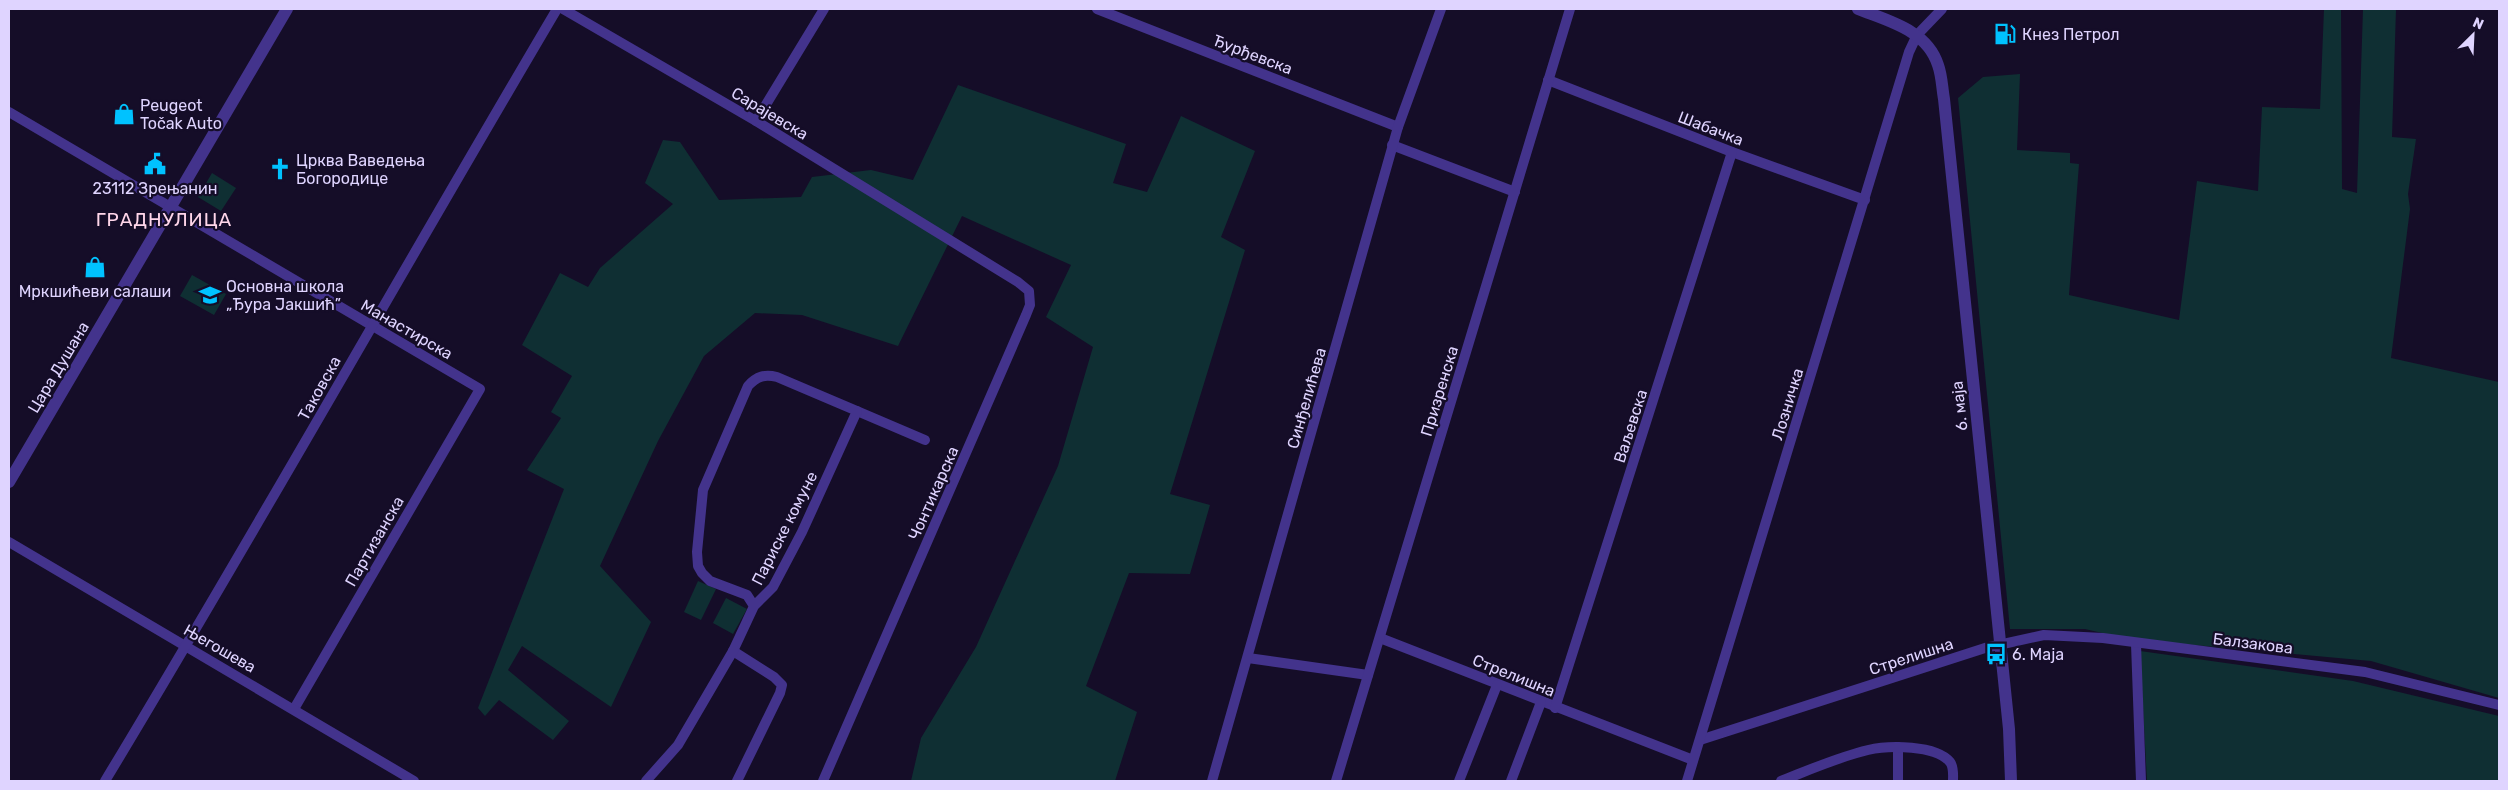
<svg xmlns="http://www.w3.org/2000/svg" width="2508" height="790" font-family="Rubik,sans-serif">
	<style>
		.green { fill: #0f2f33 }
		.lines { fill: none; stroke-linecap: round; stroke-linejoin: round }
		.minor { stroke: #43338c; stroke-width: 10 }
		.tertiary { stroke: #43338c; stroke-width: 12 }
		.labels { text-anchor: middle; stroke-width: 4.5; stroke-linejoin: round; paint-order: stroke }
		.poi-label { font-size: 16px; fill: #dfd4ff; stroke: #150d28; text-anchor: start }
		.street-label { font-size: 16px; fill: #dfd4ff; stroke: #150d28 }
		.quarter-label { font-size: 19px; letter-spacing: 1px; fill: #ffd6ea; stroke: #150d28 }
	</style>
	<rect width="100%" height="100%" fill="#150d28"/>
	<g class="green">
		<path d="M2324,9H2341L2342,189L2357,193L2363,9H2396L2392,137L2416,139L2408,194L2410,209L2391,358L2499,382V698L2371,661L2128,639L2085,629H2010L1958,98L1983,77L2020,74L2017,150L2070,153V163L2079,164L2069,295L2179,320L2197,181L2258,191L2262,107L2320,109Z"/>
		<path d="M958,85L1126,144L1113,183L1147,192L1181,116L1255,151L1221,237L1245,250L1170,494L1210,505L1190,574L1129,573L1086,686L1137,712L1115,781H911L921,738L976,647L1058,466L1093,347L1046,317L1071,265L962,216L898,346L802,315L755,313L704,356L658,441L600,566L651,622L611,707L522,646L508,670L569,721L553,740L499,700L485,716L478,708L564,489L527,470L561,418L551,412L572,376L522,345L560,273L588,287L600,268L673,204L645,183L663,140L680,142L719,200L801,197L812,177L871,170L913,180Z"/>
		<path d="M212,173L236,188L221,211L198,197Z"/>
		<path d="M192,275L226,294L214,315L180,296Z"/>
		<path d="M698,581L716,589L701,620L684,612Z"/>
		<path d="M726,598L747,609L733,634L713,623Z"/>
		<path d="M2140,651L2353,681L2499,716V781H2147Z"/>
	</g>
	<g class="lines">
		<g class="minor">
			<path d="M563,9L756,121L1018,282L1029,291L1030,305L1026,315L823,781"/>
			<path d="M1097,9L1398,127"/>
			<path d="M1548,80L1732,152L1865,200"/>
			<path d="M9,112L480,389L294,709"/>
			<path d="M756,121L824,9"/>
			<path d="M1392,145L1515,192"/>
			<path d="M857,411L925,440"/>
			<path d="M9,542L414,781"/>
			<path d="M1380,638L1693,760"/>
			<path d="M2136,644L2141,781"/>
			<path d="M733,651L774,677L782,685L780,693L737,781"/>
			<path d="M1248,658L1368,675"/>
			<path d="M1555,708L1732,152"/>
			<path d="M1700,740L1985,648L2044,635L2103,638L2365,672L2499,705"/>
			<path d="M1898,747V781"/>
			<path d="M105,781C259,526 405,266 557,9"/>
			<path d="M646,781L678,745L733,651L754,606L773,587L802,532L857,411L777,377C765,374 757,376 748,386L703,490L697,552L698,566L702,573L710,581L747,595L754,606"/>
			<path d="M1212,781L1398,127L1441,9"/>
			<path d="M1336,781L1570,9"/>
			<path d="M1459,781L1497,685"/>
			<path d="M1511,781L1541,702"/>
			<path d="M1687,781L1909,52L1917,35L1942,9"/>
			<path d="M1781,781C1809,770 1838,757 1868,750C1889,745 1936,745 1950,762C1954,767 1953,775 1953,781"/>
		</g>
		<g class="tertiary">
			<path d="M1858,9C1888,21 1927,30 1938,65C1942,76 1942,88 1944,99L2009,729L2011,781"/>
			<path d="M9,482L287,9"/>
		</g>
	</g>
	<defs>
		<g id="fuel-bare" transform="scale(1.725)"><path d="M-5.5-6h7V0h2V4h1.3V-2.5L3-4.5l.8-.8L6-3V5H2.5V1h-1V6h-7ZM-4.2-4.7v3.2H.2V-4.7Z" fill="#00c2ff" stroke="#150d28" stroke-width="2.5" paint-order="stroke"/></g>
		<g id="shop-bare" transform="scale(1.725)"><path d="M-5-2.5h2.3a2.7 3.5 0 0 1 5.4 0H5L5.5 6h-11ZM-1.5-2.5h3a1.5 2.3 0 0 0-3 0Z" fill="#00c2ff" stroke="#150d28" stroke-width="2.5" paint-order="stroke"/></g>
		<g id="civic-bare" transform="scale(1.725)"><path d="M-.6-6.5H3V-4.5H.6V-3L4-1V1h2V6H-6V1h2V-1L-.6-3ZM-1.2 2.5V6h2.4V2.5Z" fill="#00c2ff" stroke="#150d28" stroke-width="2.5" paint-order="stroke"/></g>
		<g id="church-bare" transform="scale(1.725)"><path d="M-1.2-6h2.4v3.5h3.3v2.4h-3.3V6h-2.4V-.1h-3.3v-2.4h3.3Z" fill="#00c2ff" stroke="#150d28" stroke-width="2.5" paint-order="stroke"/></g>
		<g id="school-bare" transform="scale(1.725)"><path d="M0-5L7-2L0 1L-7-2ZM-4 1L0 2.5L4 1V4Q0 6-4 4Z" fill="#00c2ff" stroke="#150d28" stroke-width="2.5" paint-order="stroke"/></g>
		<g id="bus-bare" transform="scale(1.725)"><path d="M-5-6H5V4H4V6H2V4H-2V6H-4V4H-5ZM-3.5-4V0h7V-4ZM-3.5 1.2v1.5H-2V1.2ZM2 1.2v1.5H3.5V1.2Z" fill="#00c2ff" stroke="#150d28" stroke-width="2.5" paint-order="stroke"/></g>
	</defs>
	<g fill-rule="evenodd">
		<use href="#fuel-bare" x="2005" y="34"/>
		<use href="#shop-bare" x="124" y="114"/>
		<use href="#civic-bare" x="155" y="164"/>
		<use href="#church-bare" x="280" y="169"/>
		<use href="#shop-bare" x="95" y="267"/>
		<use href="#school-bare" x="210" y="295"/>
		<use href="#bus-bare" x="1996" y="654"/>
	</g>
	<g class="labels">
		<g class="poi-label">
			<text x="2022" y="40">Кнез Петрол</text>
			<text x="140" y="111">Peugeot<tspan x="140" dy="18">Točak Auto</tspan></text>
			<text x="296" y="166">Црква Ваведења<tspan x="296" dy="18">Богородице</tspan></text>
			<text x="155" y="194" text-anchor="middle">23112 Зрењанин</text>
			<text x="226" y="292">Основна школа<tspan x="226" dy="18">„Ђура Јакшић”</tspan></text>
			<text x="95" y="297" text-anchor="middle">Мркшићеви салаши</text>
			<text x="2012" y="660">6. Маја</text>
		</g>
		<g class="street-label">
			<text transform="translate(1253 54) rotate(21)" y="6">Ђурђевска</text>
			<text transform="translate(770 113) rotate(31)" y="6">Сарајевска</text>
			<text transform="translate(1711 128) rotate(21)" y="6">Шабачка</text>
			<text transform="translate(407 329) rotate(30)" y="6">Манастирска</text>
			<text transform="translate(58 367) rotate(-59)" y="6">Цара Душана</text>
			<text transform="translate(319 388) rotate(-61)" y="6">Таковска</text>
			<text transform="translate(1439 391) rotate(-73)" y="6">Призренска</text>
			<text transform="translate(1306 398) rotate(-74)" y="6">Синђелићева</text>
			<text transform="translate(1787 404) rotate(-73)" y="6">Лозничка</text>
			<text transform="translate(1959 406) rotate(-96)" y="6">6. маја</text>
			<text transform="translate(1630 426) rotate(-72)" y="6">Ваљевска</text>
			<text transform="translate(933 493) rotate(-66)" y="6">Чонтикарска</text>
			<text transform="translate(784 528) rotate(-63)" y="6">Париске комуне</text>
			<text transform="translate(374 541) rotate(-60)" y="6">Партизанска</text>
			<text transform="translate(2253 643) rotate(7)" y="6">Балзакова</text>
			<text transform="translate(220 648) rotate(30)" y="6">Његошева</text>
			<text transform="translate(1911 656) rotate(-18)" y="6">Стрелишна</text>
			<text transform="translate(1514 675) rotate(22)" y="6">Стрелишна</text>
		</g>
		<g class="quarter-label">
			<text x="164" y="226">ГРАДНУЛИЦА</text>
		</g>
	</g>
	<rect width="2508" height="790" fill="none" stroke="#dfd4ff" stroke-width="20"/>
	<g transform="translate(2473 35) rotate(24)" stroke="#150d28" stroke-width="4" paint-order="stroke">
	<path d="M0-4L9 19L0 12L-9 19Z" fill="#dfd4ff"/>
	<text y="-8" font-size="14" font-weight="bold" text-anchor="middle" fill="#dfd4ff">N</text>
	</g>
</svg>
